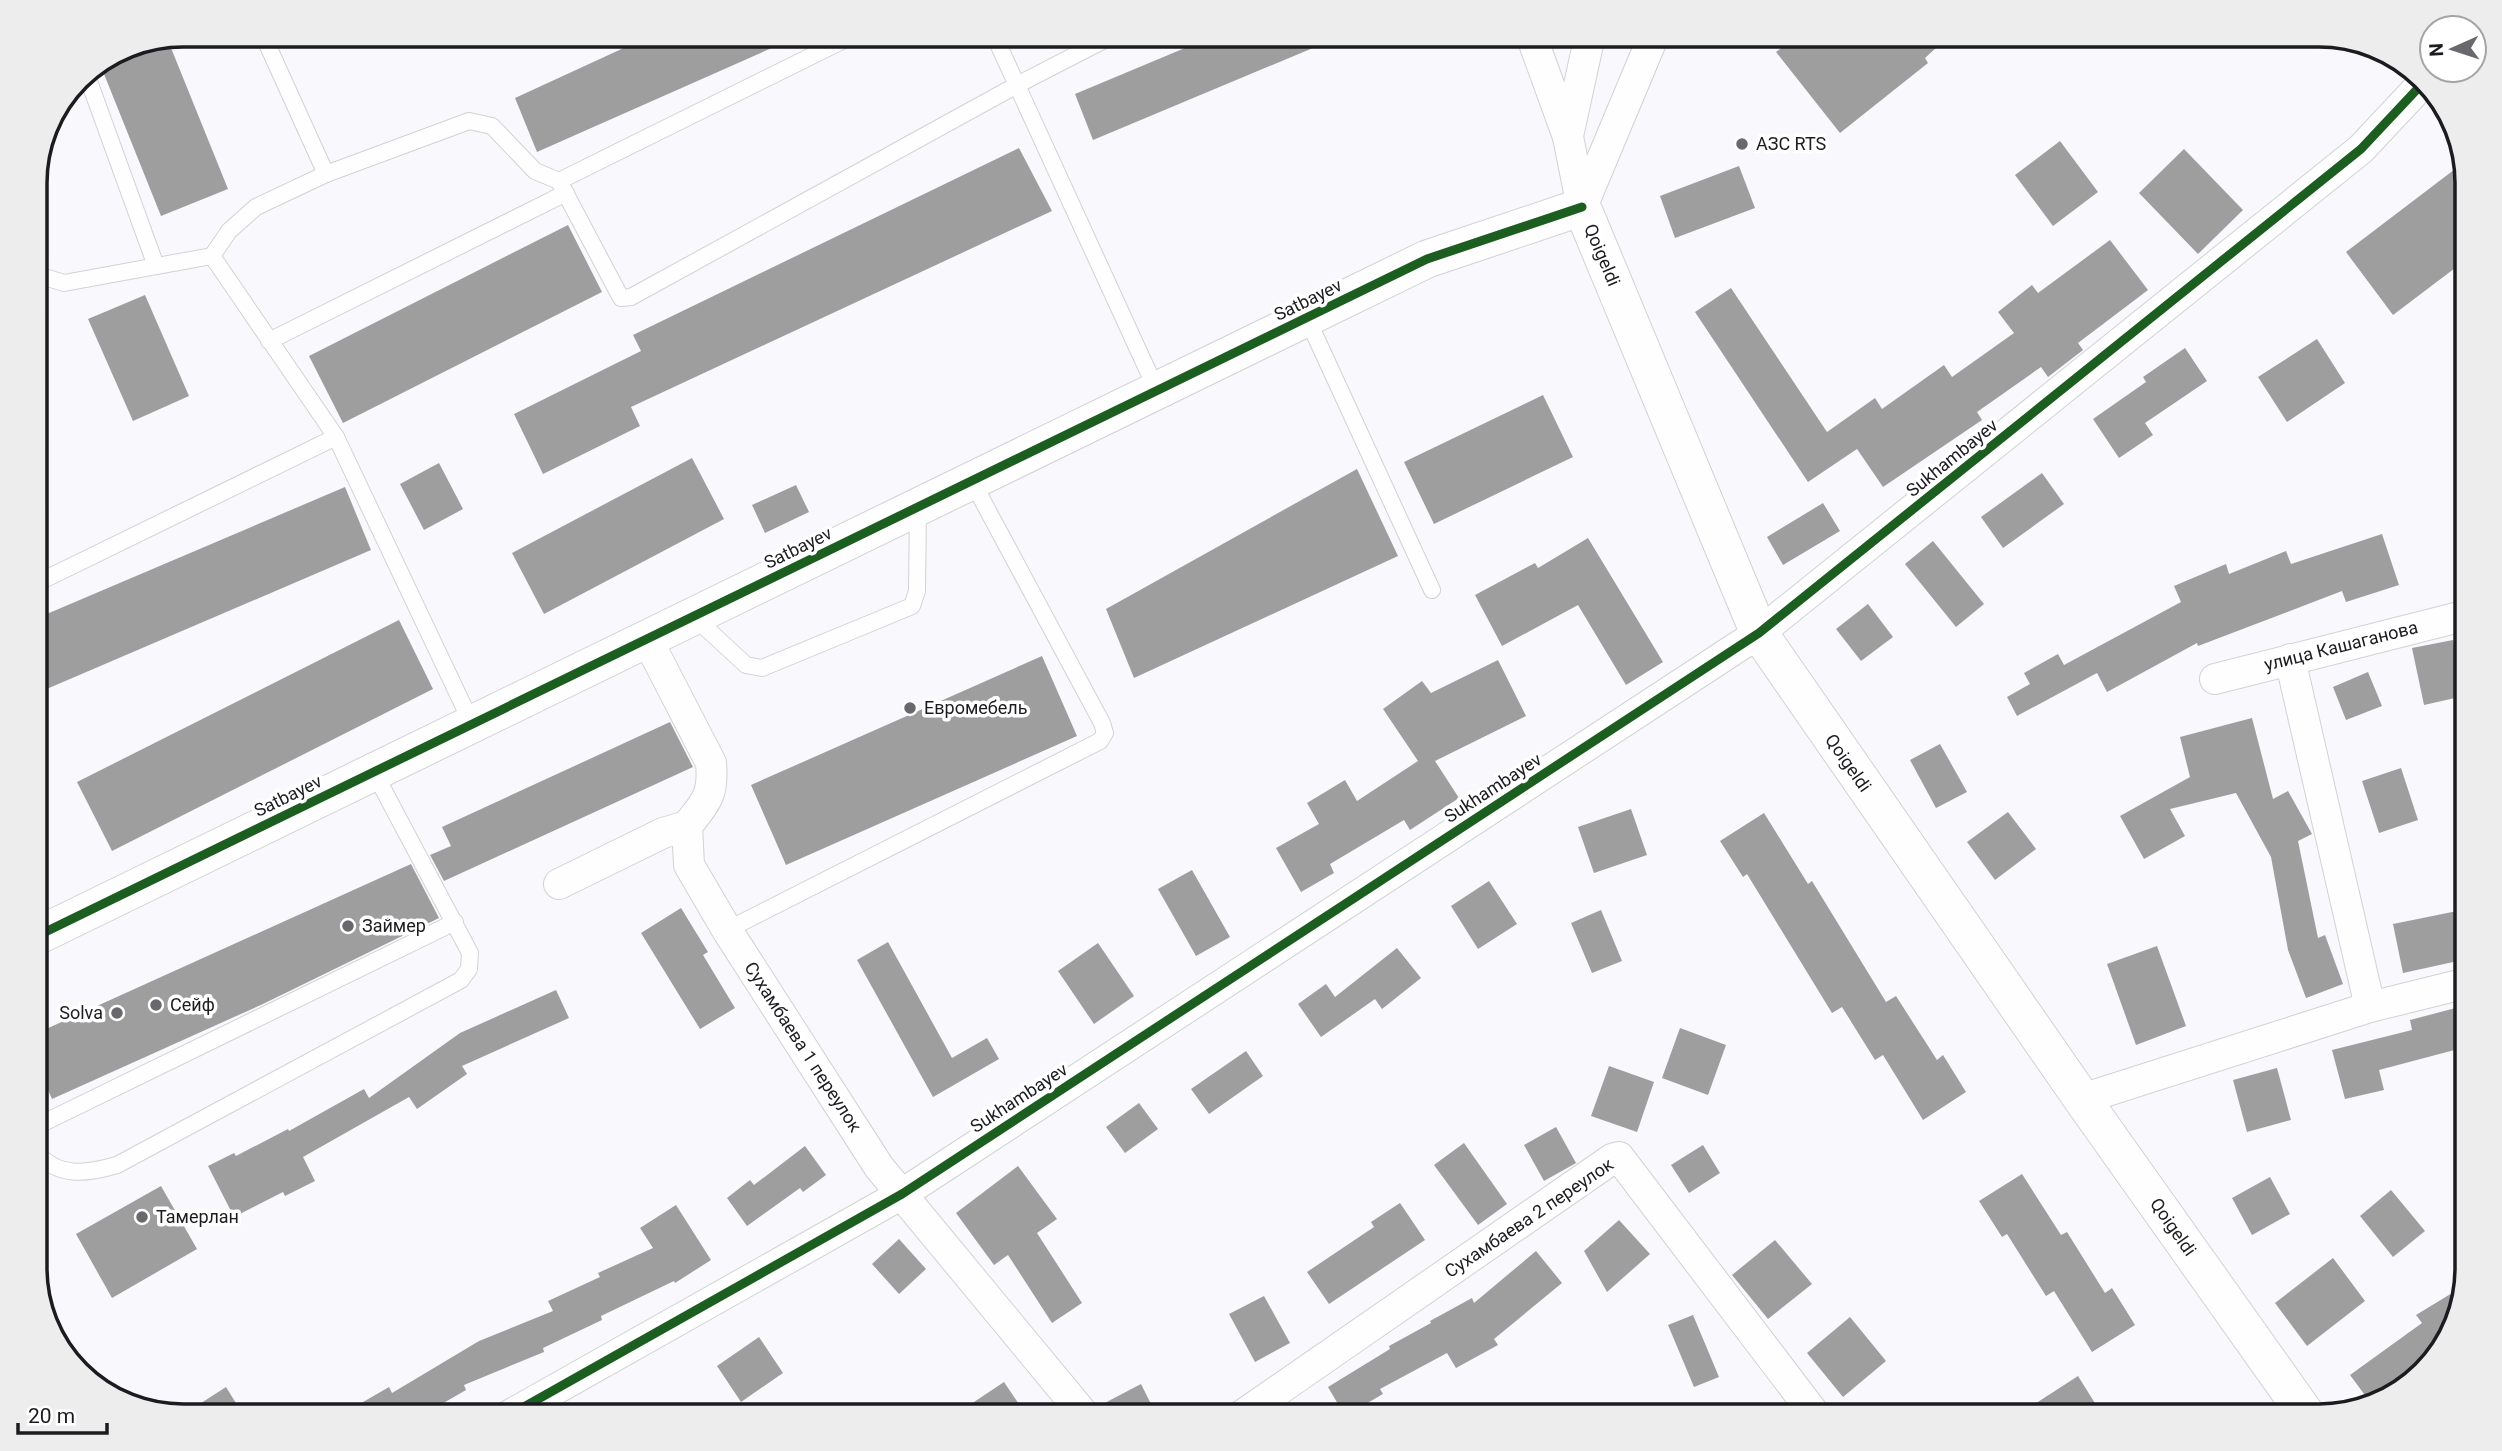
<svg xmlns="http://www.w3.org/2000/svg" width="2502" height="1451" font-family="Roboto,sans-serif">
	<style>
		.building { fill: #9f9e9f }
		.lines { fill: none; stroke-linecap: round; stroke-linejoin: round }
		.service-casing { stroke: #d2d2d6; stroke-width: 18 }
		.minor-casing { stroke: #d2d2d6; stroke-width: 32 }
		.tertiary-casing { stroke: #d2d2d6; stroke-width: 39 }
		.service { stroke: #fefeff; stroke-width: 16 }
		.minor { stroke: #fefeff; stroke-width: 30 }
		.tertiary { stroke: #fefeff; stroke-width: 37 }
		.cycleway-casing { stroke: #fff; stroke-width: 13 }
		.cycleway { stroke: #1b5e20; stroke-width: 9 }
		.poi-dot { fill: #69696d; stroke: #fff; stroke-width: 2.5 }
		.labels { text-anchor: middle; stroke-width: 7; stroke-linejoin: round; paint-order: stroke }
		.poi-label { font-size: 18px; fill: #1c1c20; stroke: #fff; text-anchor: start }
		.street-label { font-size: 18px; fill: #1c1c20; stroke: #fff }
		.rim { fill: none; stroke: #1c1c20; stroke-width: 3.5 }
	</style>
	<rect width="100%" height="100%" fill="#f8f8fd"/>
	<g class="building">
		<path d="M652,35H801L537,152L515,98Z"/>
		<path d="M1216,35H1344L1093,140L1075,94Z"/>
		<path d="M1798,35H1950L1925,58L1928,63L1840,133L1776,52Z"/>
		<path d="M167,38L228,189L161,216L100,64L127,46Z"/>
		<path d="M2060,141L2098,192L2053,226L2015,175Z"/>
		<path d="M1019,148L1052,211L631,407L640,426L543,474L514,414L641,351L633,335Z"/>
		<path d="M2184,149L2243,210L2198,254L2139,193Z"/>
		<path d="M2463,163L2467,174V259L2393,315L2346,252Z"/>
		<path d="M1739,166L1755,208L1675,238L1660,196Z"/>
		<path d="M568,225L602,292L343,423L309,356Z"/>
		<path d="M2110,240L2148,290L2078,343L2083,350L2048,377L2041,367L1977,412L1982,420L1883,487L1857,449L1808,482L1695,312L1731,288L1827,432L1875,398L1882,409L1944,365L1952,377L2014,333L1998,312L2032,285L2038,293Z"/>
		<path d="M145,295L189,396L133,421L88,319Z"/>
		<path d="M2317,339L2345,383L2287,422L2258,377Z"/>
		<path d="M2185,348L2207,381L2145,423L2153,435L2119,458L2093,419L2146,382L2143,377Z"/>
		<path d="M1543,395L1573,457L1434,524L1404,462Z"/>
		<path d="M692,458L724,519L544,614L512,553Z"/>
		<path d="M439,463L463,509L424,530L400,484Z"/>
		<path d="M1357,469L1398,556L1134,678L1106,609Z"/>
		<path d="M2042,473L2064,504L2003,548L1981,517Z"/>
		<path d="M796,485L809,512L765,533L752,505Z"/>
		<path d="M345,487L371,550L35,694V619Z"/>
		<path d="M1823,503L1840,531L1783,565L1767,537Z"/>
		<path d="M2382,534L2399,585L2346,602L2342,591L2198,646L2197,643L2107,692L2097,673L2017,716L2007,697L2030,684L2024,673L2058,654L2064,665L2181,602L2174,586L2226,564L2229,574L2286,551L2291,564Z"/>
		<path d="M1588,538L1663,662L1626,685L1578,605L1502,646L1475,595L1535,563L1538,568Z"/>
		<path d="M1933,541L1984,604L1956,627L1905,564Z"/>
		<path d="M1868,604L1893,637L1861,661L1836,629Z"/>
		<path d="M399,620L433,689L112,851L77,782Z"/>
		<path d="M2453,640L2464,696L2424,705L2412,648Z"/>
		<path d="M1042,656L1077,736L786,865L751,785Z"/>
		<path d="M1498,660L1526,716L1435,761L1459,798L1410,830L1404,820L1330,864L1334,873L1301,892L1276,848L1319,824L1307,803L1345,780L1357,801L1418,761L1383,709L1422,681L1431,693Z"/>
		<path d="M2368,672L2382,706L2346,720L2333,687Z"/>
		<path d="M2252,718L2273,799L2288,791L2312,834L2298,841L2318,938L2325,935L2343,984L2306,998L2288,950L2271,857L2236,793L2170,809L2185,836L2144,859L2120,816L2190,777L2180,737Z"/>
		<path d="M670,722L693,767L444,881L430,855L451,846L442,827Z"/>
		<path d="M1940,744L1967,792L1936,808L1910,760Z"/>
		<path d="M2401,768L2418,820L2379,833L2362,781Z"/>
		<path d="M1631,809L1647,855L1594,873L1578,827Z"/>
		<path d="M2008,812L2036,849L1995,880L1967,842Z"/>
		<path d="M1764,813L1808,884L1812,881L1886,1002L1896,996L1937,1060L1943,1055L1966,1092L1923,1120L1883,1055L1875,1060L1842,1007L1832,1013L1747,874L1743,877L1720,841Z"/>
		<path d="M411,864L439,918L263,1004L52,1099L35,1061V1034Z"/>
		<path d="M1192,870L1230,937L1196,956L1158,889Z"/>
		<path d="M1489,881L1517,924L1478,949L1451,906Z"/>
		<path d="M681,908L708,952L703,955L735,1008L700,1029L641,933Z"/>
		<path d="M2467,909V959L2403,973L2393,924Z"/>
		<path d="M1601,910L1622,961L1592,973L1571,923Z"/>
		<path d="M888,942L952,1058L987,1038L999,1059L933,1097L857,960Z"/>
		<path d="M1098,943L1134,996L1094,1024L1058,971Z"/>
		<path d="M2157,946L2186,1026L2136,1045L2107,964Z"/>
		<path d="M1397,948L1421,978L1382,1009L1375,999L1321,1037L1298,1004L1326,984L1335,997Z"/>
		<path d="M556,990L569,1018L462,1066L467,1074L417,1109L409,1097L303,1157L315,1181L285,1196L283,1192L234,1217L208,1166L234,1153L236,1156L288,1129L289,1131L364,1089L369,1098L460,1033Z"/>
		<path d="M2467,1005V1037L2459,1038L2462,1048L2379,1070L2384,1090L2345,1099L2332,1050L2412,1030L2410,1020Z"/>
		<path d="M1680,1028L1726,1045L1708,1095L1662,1078Z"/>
		<path d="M1246,1051L1263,1076L1209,1114L1191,1089Z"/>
		<path d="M1609,1066L1654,1082L1637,1132L1591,1116Z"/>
		<path d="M2277,1068L2291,1120L2247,1132L2233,1080Z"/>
		<path d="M1139,1103L1158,1129L1125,1153L1106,1127Z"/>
		<path d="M1556,1127L1576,1163L1544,1181L1524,1145Z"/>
		<path d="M1464,1143L1507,1204L1478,1225L1434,1165Z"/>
		<path d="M1703,1145L1720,1173L1689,1193L1671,1165Z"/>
		<path d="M805,1146L826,1175L803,1192L800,1188L747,1226L727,1198L750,1180L754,1185Z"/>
		<path d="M1018,1166L1057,1219L1037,1233L1082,1303L1052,1323L1008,1255L994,1265L956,1213Z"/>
		<path d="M2022,1174L2061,1235L2067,1232L2105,1293L2112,1288L2135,1325L2092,1352L2054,1291L2046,1296L2007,1234L2002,1237L1979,1201Z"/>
		<path d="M2270,1177L2290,1214L2252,1235L2232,1198Z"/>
		<path d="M161,1186L197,1249L112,1298L76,1234Z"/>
		<path d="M2391,1190L2425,1231L2393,1257L2360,1216Z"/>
		<path d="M1400,1203L1425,1240L1329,1304L1307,1272L1374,1227L1371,1222Z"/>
		<path d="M676,1205L711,1260L675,1283L674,1281L601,1316L602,1320L543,1348L544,1352L464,1385L466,1390L421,1416H339L389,1387L392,1393L479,1341L553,1311L548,1301L600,1277L598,1273L653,1248L640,1228Z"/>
		<path d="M1619,1220L1650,1254L1607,1292L1584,1251Z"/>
		<path d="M899,1239L926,1269L899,1294L872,1264Z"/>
		<path d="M1775,1240L1812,1284L1768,1319L1732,1275Z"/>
		<path d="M1536,1251L1562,1283L1494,1339L1498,1345L1456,1368L1447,1353L1380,1389L1383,1394L1345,1416L1328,1387L1390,1349L1389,1346L1431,1323L1430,1321L1472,1298L1474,1303Z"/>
		<path d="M2333,1258L2365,1301L2307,1346L2275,1303Z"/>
		<path d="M2462,1287L2447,1342L2411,1378L2383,1399L2370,1402L2350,1375L2422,1323L2416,1315Z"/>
		<path d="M1264,1296L1290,1343L1255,1362L1229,1314Z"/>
		<path d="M1693,1315L1719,1377L1694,1387L1668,1325Z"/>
		<path d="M1850,1317L1886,1361L1843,1397L1807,1353Z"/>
		<path d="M759,1337L783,1373L741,1402L717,1366Z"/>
		<path d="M2078,1376L2103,1416H2016Z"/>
		<path d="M1004,1382L1027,1416H953Z"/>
		<path d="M1141,1384L1157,1416H1102L1099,1406Z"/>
		<path d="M226,1387L244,1416H181Z"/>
	</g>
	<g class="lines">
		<g class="service-casing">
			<g id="service">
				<path d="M263,35L326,174L469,121L492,126L535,171L559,181L854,35"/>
				<path d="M994,35L1157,391"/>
				<path d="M86,73L156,266"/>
				<path d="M326,174L256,207L229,231L212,256L336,437L472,724"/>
				<path d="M559,181L621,298L631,297L1017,85L1114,35"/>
				<path d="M35,267L38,275L64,283L212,256"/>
				<path d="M1307,318L1432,590"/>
				<path d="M269,341L566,193"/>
				<path d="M35,584L336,437"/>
				<path d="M694,617L746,665L762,668L912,606L917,591L918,507"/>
				<path d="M727,930L1100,741L1105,733L1102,723L972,481"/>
				<path d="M35,1127L455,922"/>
				<path d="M35,1151C58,1178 86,1174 117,1165L461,980L469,969L470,953L374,772"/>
			</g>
		</g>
		<g class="minor-casing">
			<g id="minor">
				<path d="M1531,35L1568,137L1582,207"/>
				<path d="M1568,136L1590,35"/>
				<path d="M1582,207L1654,35"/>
				<path d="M647,639L711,763C714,795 706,802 687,826L689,865L727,930L879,1167L1085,1416"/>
				<path d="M2215,679L2467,615"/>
				<path d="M559,884L663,833L687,826"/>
				<path d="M2370,1007L2467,983"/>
				<path d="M2082,1099L2370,1007L2290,659"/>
				<path d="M508,1416L902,1194L1759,633L2361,149L2422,84"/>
				<path d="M1241,1416L1612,1159L1619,1157L1816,1416"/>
			</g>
		</g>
		<g class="tertiary-casing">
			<path id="tertiary" d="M35,937L1427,259L1582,207L1759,633L2082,1099L2307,1416"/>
		</g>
		<use href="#service" class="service"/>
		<use href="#minor" class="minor"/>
		<use href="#tertiary" class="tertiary"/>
		<g class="cycleway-casing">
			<g id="cycleway">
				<path d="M35,937L1427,259L1582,207"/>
				<path d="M508,1416L902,1194L1759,633L2361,149L2422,84"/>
			</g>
		</g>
		<use href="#cycleway" class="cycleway"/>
	</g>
	<g class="poi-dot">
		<circle cx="1742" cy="144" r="7"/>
		<circle cx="910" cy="708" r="7"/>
		<circle cx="348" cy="926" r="7"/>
		<circle cx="156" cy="1005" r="7"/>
		<circle cx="117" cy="1013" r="7"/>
		<circle cx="142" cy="1217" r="7"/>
	</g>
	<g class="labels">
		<g class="poi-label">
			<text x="1756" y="150">АЗС RTS</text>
			<text x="924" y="714">Евромебель</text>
			<text x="362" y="932">Займер</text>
			<text x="170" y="1011">Сейф</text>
			<text x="103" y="1019" text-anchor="end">Solva</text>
			<text x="156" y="1223">Тамерлан</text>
		</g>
		<g class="street-label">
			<text transform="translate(1602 255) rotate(67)" y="6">Qoigeldi</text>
			<text transform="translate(1308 300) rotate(-26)" y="6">Satbayev</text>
			<text transform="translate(1952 458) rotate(-39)" y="6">Sukhambayev</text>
			<text transform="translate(798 548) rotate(-26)" y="6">Satbayev</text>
			<text transform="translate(2341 646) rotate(-14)" y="6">улица Кашаганова</text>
			<text transform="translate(1848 763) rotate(55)" y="6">Qoigeldi</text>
			<text transform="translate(1493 788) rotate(-33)" y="6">Sukhambayev</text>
			<text transform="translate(288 796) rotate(-26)" y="6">Satbayev</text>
			<text transform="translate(803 1047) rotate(57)" y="6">Сухамбаева 1 переулок</text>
			<text transform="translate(1019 1098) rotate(-33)" y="6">Sukhambayev</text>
			<text transform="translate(1529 1218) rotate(-34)" y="6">Сухамбаева 2 переулок</text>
			<text transform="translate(2173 1227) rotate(55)" y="6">Qoigeldi</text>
		</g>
	</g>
	<path d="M0 0H2502V1451H0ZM183 47H2319A136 136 0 0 1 2455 183V1268A136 136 0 0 1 2319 1404H183A136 136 0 0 1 47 1268V183A136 136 0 0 1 183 47Z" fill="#ededed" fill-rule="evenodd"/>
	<path class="rim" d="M183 47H2319A136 136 0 0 1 2455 183V1268A136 136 0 0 1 2319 1404H183A136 136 0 0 1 47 1268V183A136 136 0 0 1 183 47Z"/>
	<g transform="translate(2453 49) rotate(267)"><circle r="33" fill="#ffffff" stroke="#a4a4a6" stroke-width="2"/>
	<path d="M0-5L12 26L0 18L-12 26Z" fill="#69696d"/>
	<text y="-10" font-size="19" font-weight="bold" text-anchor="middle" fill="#1c1c20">N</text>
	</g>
	<path d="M18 1423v10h89v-10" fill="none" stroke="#1c1c20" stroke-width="3.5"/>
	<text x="28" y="1423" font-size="21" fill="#1c1c20" stroke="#ffffff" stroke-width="5" paint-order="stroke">20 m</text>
</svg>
